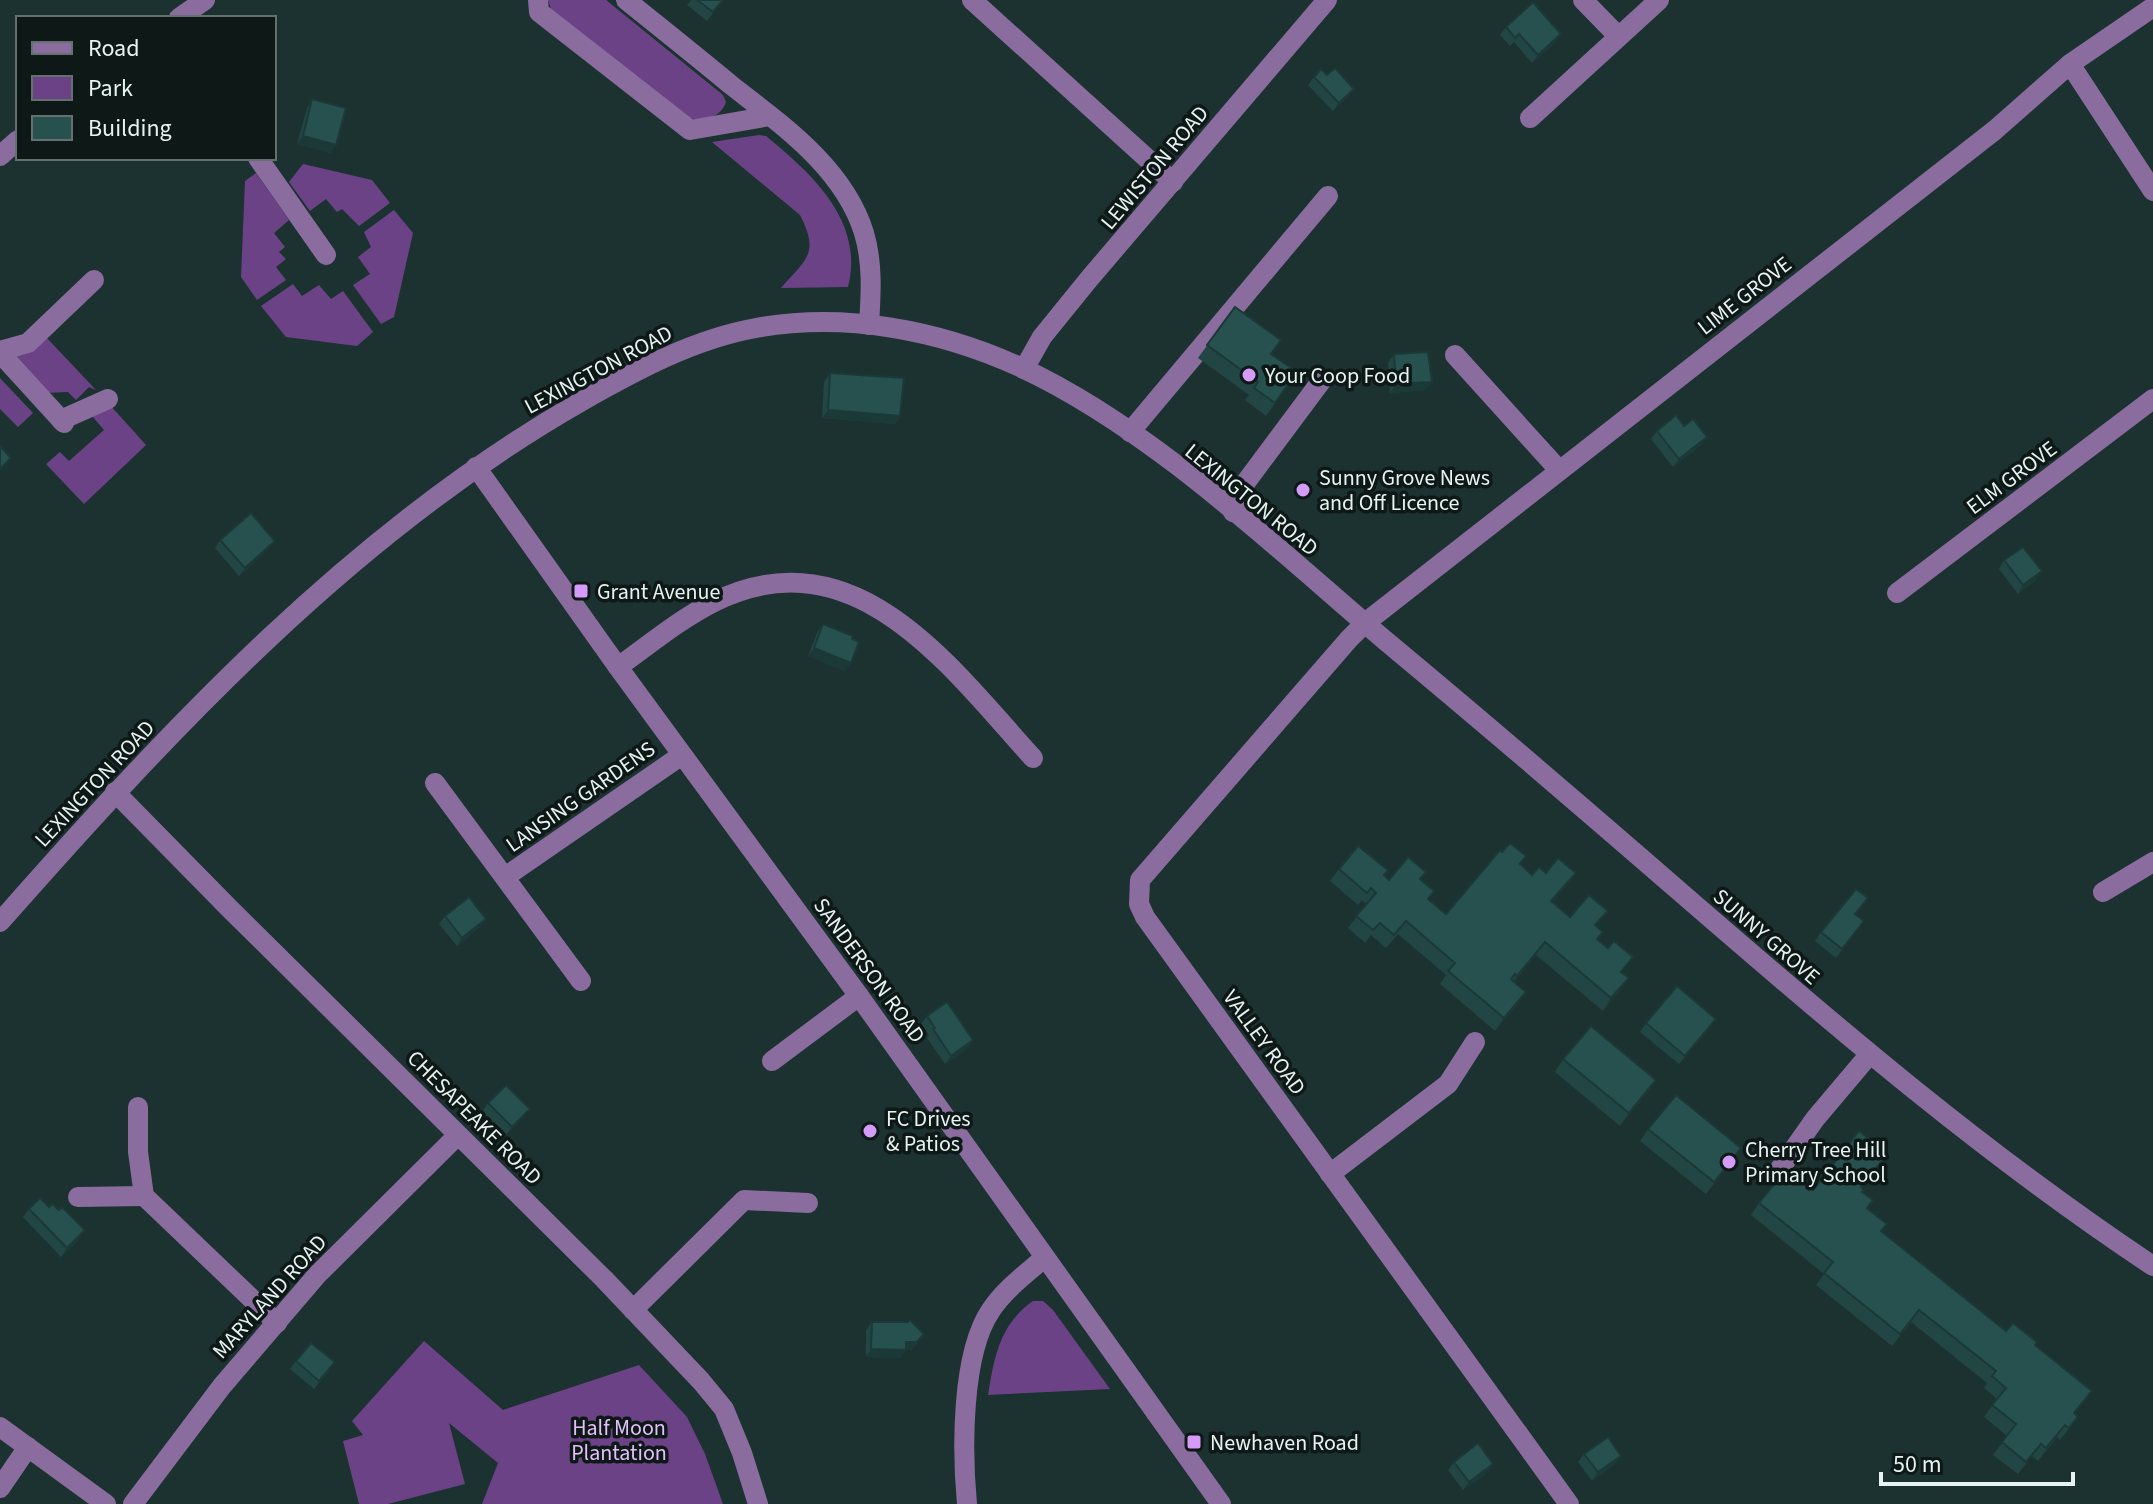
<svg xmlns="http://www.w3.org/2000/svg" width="2153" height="1504" font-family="'Source Sans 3',sans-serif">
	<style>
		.green { fill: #6c4286 }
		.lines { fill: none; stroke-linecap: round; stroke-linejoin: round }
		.minor { stroke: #8a6c9e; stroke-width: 20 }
		.wall { fill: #214643 }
		.shaded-wall { fill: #1b3937 }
		.building { fill: #26514e; stroke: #1b3937; stroke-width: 2 }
		.poi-dot { fill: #d59bfb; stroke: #0e1817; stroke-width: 3 }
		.labels { text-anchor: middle; stroke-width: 7; stroke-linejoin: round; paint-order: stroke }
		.street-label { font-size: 22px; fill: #e6f3f2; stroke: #0e1817 }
		.poi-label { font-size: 22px; fill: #e6f3f2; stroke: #0e1817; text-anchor: start }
		.park-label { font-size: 22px; fill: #e3bffb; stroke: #0e1817 }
	</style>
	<rect width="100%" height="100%" fill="#1c3231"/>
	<g class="green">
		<path d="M548,0H606L723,95L726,102C720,120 701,120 684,118L551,9Z"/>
		<path d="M759,135L766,136C811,173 865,221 848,287L781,288C806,259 820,254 800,215L712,142Z"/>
		<path d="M303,164L372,180L390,203L359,226L342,209L337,212L326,199L310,211L289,182Z"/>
		<path d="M256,173L289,220L274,233L285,247L279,252L286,259L276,267L286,280L257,300L241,277L245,181Z"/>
		<path d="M394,210L413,233L394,317L381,324L353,285L370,274L358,257L371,247L364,232Z"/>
		<path d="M293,284L302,296L319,285L331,299L343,291L373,332L357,346L286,337L261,306Z"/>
		<path d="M44,335L96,390L89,387L76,400L68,392L44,393L10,358Z"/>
		<path d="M0,378L33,413L18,427L0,409Z"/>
		<path d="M110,405L146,445L84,504L46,464L60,452L69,461L104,430L92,416Z"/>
		<path d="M1033,1301H1043L1053,1310L1110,1389L988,1395C994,1357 1000,1324 1033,1301Z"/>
		<path d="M424,1341L503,1410L639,1365L687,1417L705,1454L723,1504H482L498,1463L449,1423L465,1484L388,1504H359L343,1441L363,1435L352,1421Z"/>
	</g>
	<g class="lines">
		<g class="minor">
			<path d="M538,0L539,12L690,130L770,116"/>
			<path d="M626,0C661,28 696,56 731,85C782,125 844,168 864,233C873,263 871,294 869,325"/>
			<path d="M972,0L1173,182"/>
			<path d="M1583,0L1618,36"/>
			<path d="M179,18L205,0"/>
			<path d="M2070,64L2153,191"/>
			<path d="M1530,118L1659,0"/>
			<path d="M0,156L18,140"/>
			<path d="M258,158L326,255"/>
			<path d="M0,351L28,343L94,280"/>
			<path d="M0,353L64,423"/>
			<path d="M1455,355L1559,470"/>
			<path d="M1024,369L1042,337L1089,279L1327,0"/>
			<path d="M61,420L108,399"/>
			<path d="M1130,432L1328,196"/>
			<path d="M476,467L618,667L859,996L1221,1504"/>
			<path d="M1233,512L1246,482L1322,380"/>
			<path d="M1897,593L2153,399"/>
			<path d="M618,667C649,645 680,619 714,602C855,532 950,667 1033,758"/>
			<path d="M435,783L581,981"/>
			<path d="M115,792L228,907L604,1279L701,1381L724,1409L742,1453L758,1504"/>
			<path d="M505,877L682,755"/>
			<path d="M2103,892L2153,862"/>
			<path d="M0,922C172,727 354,531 582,401C637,370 694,339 756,328C845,312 939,330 1020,367C1152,428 1276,548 1387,642C1488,726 1587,811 1686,897C1836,1027 1987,1156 2153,1266"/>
			<path d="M772,1061L859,996"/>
			<path d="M138,1107V1152L144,1196L277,1323"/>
			<path d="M1777,1173L1815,1119L1869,1055"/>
			<path d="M1330,1174L1448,1084L1475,1042"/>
			<path d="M78,1197L144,1196"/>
			<path d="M633,1310L744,1200L808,1203"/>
			<path d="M0,1427L106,1504"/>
			<path d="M0,1488L28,1447"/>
			<path d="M133,1504L222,1386L317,1275L458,1135"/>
			<path d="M967,1504C962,1451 961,1354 991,1310C1005,1289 1026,1274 1044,1258"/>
			<path d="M1569,1504L1145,917L1139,904L1140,880L1349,639L1365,623L1995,130L2070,64L2153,7"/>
		</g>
	</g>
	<g class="wall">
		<path d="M691,0H723L707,21L687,5Z"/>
		<path d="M1506,27L1556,42L1532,63L1514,42L1510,46L1500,35Z"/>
		<path d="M1327,75L1354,89L1348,97L1333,111L1308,85L1314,77Z"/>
		<path d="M312,99L331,153L297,144L307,108Z"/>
		<path d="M1235,307L1271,354L1297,372L1266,416L1245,400L1249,395L1198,358Z"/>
		<path d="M1394,354L1426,390L1390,393L1388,363Z"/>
		<path d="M830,373L900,416L895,424L822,418L824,382Z"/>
		<path d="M1684,426L1707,437L1701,445L1673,467L1651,439L1657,431Z"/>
		<path d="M220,540L269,549L239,576L215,548Z"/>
		<path d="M2004,560L2036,580L2018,594L1999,569Z"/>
		<path d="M823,624L845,671L808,656L817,633Z"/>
		<path d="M1502,852L1526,856L1520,865L1532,875L1546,873L1567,885L1553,902L1570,917L1596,926L1603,932L1597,940L1622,973L1620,991L1603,1011L1536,955L1514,982L1526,992L1495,1031L1440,984L1446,975L1398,934L1386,948L1371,935L1365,943L1348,928L1366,904L1362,900L1358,905L1330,881L1339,869L1384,876L1389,880L1426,872L1420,880L1429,899L1446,914Z"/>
		<path d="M1856,914L1864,921L1836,958L1815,941L1821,932Z"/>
		<path d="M445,916L480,927L457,946L439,924Z"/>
		<path d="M927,1016L967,1049L945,1064L927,1038L929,1035L921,1024Z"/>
		<path d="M1716,1019L1679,1064L1640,1032L1646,1023Z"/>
		<path d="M1563,1059L1648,1092L1620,1126L1555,1072Z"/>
		<path d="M488,1103L524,1117L506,1135L482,1112Z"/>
		<path d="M1648,1129L1741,1148L1706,1194L1640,1141Z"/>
		<path d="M1879,1166L1862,1188L1867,1208L1887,1224L1881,1231L2006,1331L2035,1345L2092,1391L2075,1414L2078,1417L2060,1440L2057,1437L2038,1461L2032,1456L2018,1474L1993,1455L2007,1436L1984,1417L1997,1399L1984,1388L1987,1383L1911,1322L1892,1346L1816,1285L1824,1274L1751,1215L1759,1203L1813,1190Z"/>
		<path d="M49,1207L59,1210L85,1230L80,1238L61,1257L23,1217L29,1209Z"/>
		<path d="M872,1322L918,1342L911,1350H906L900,1358L866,1357V1330Z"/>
		<path d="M296,1361L329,1371L314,1389L290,1369Z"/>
		<path d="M1584,1454L1615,1464L1592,1481L1578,1462Z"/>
		<path d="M1454,1462L1493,1464L1488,1472L1463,1490L1448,1470Z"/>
	</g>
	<g class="shaded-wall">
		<path d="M1561,34L1556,42L1532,63L1538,55Z"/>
		<path d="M1354,89L1348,97L1333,111L1339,103Z"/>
		<path d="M303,136L336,145L331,153L297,144Z"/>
		<path d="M1432,382L1426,390L1390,393L1396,384Z"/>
		<path d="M828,410L900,416L895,424L822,418Z"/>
		<path d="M1707,437L1701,445L1673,467L1679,459Z"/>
		<path d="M275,541L269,549L239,576L245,568Z"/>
		<path d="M2042,571L2036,580L2018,594L2023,585Z"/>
		<path d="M814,648L851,663L845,671L808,656Z"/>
		<path d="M1576,873L1567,885L1543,914L1551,901Z"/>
		<path d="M486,919L480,927L457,946L462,938Z"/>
		<path d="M1545,942L1536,955L1508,988L1517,976Z"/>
		<path d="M1629,978L1620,991L1603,1011L1611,998Z"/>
		<path d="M1526,992L1517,1005L1495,1031L1504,1018Z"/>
		<path d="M973,1040L967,1049L945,1064L951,1056Z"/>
		<path d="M1656,1080L1648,1092L1620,1126L1629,1113Z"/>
		<path d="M530,1109L524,1117L506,1135L512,1127Z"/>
		<path d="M85,1230L80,1238L61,1257L67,1248Z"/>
		<path d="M924,1334L911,1350H906L900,1358L866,1357L871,1349L906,1342Z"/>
		<path d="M1621,1456L1615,1464L1592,1481L1598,1472Z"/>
		<path d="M1493,1464L1488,1472L1463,1490L1469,1482Z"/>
	</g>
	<g class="building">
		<path d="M697,0H723L713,12Z"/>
		<path d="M1533,2L1561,34L1538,55L1519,34L1515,38L1506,27Z"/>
		<path d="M1335,68L1354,89L1339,103L1314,77L1321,69L1327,75Z"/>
		<path d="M312,99L346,108L336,145L303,136Z"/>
		<path d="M1235,307L1281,340L1271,354L1297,372L1275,403L1254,388L1258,382L1207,345Z"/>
		<path d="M1428,352L1432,382L1396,384L1394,354Z"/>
		<path d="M830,373L904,378L900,416L828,410Z"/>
		<path d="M1676,415L1684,426L1693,419L1707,437L1679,459L1657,431Z"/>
		<path d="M0,446L11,458L0,469Z"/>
		<path d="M251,513L275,541L245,568L220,540Z"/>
		<path d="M2023,547L2042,571L2023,585L2004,560Z"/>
		<path d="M823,624L853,636L852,639L859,642L851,663L814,648Z"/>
		<path d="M1510,843L1526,856L1520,864L1532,875L1539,867L1546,873L1558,858L1576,873L1551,901L1570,917L1589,895L1608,911L1595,925L1603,932L1597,939L1608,948L1614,941L1633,957L1621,972L1629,978L1611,998L1545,942L1517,976L1515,974L1511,979L1526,992L1504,1018L1448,971L1455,963L1406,921L1394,935L1380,923L1373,930L1356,916L1376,893L1371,888L1367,893L1339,869L1358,846L1388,870L1384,875L1389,880L1408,857L1426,872L1420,879L1434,891L1428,899L1446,914L1500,850L1502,852Z"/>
		<path d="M1856,889L1868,898L1855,914L1864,921L1842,949L1821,932Z"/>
		<path d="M469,897L486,919L462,938L445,916Z"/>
		<path d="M1677,986L1716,1019L1685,1056L1646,1023Z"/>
		<path d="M947,1002L973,1040L951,1056L933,1029L935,1028L927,1016Z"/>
		<path d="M1591,1026L1656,1080L1629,1113L1563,1059Z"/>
		<path d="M506,1085L530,1109L512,1127L488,1103Z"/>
		<path d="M1676,1095L1741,1148L1714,1182L1648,1129Z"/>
		<path d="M1859,1131L1888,1154L1861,1187L1864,1190L1862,1192L1873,1200L1867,1208L1887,1224L1881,1231L2006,1331L2013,1323L2037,1342L2035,1345L2092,1391L2074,1413L2078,1417L2069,1428L2065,1425L2046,1448L2041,1444L2026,1462L2002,1442L2016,1424L1992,1405L2006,1388L1992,1376L1996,1371L1919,1310L1900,1334L1824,1273L1833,1262L1759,1203L1786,1169L1813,1190Z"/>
		<path d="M40,1198L49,1207L52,1204L59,1210L62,1207L85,1230L67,1248L29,1209Z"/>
		<path d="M910,1320L924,1334L917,1342H906V1350L871,1349L872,1322H908Z"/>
		<path d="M311,1343L335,1362L319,1381L296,1361Z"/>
		<path d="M1608,1437L1621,1456L1598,1472L1584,1454Z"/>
		<path d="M1478,1443L1493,1464L1469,1482L1454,1462Z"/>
	</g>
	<g class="poi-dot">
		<circle cx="1249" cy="375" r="8"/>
		<circle cx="1303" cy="490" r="8"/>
		<rect x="573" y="583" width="16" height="16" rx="4"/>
		<circle cx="870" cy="1131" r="8"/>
		<circle cx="1729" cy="1162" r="8"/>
		<rect x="1186" y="1434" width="16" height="16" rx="4"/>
	</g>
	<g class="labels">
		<g class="street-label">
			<text transform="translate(1154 167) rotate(-50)" y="8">LEWISTON ROAD</text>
			<text transform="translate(1744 295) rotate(-38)" y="8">LIME GROVE</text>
			<text transform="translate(598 369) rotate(-28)" y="8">LEXINGTON ROAD</text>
			<text transform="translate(2011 477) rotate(-37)" y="8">ELM GROVE</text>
			<text transform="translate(1252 499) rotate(39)" y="8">LEXINGTON ROAD</text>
			<text transform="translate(94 783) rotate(-47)" y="8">LEXINGTON ROAD</text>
			<text transform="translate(580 796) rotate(-35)" y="8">LANSING GARDENS</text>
			<text transform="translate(1767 936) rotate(41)" y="8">SUNNY GROVE</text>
			<text transform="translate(870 970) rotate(54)" y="8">SANDERSON ROAD</text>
			<text transform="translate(1265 1042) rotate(54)" y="8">VALLEY ROAD</text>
			<text transform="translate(475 1117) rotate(45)" y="8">CHESAPEAKE ROAD</text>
			<text transform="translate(269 1296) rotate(-48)" y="8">MARYLAND ROAD</text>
		</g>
		<g class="poi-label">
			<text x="1265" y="383">Your Coop Food</text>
			<text x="1319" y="485">Sunny Grove News<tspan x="1319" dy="25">and Off Licence</tspan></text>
			<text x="597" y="599">Grant Avenue</text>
			<text x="886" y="1126">FC Drives<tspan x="886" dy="25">&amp; Patios</tspan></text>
			<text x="1745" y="1157">Cherry Tree Hill<tspan x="1745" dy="25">Primary School</tspan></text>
			<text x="1210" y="1450">Newhaven Road</text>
		</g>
		<g class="park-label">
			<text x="619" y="1435">Half Moon<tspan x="619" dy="25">Plantation</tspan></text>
		</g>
	</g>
	<rect x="16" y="16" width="260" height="144" fill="#0e1817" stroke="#64706f" stroke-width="2"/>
	<rect x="32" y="42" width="40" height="12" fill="#8a6c9e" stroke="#64706f" stroke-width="2"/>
	<text x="88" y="56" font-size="24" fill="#e6f3f2">Road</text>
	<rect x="32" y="76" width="40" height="24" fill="#6c4286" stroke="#64706f" stroke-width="2"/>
	<text x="88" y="96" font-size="24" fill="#e6f3f2">Park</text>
	<rect x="32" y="116" width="40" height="24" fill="#26514e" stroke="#64706f" stroke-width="2"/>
	<text x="88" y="136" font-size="24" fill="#e6f3f2">Building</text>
	<path d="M1881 1472v12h192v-12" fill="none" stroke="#e6f3f2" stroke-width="4"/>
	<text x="1893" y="1472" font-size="24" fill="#e6f3f2" stroke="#0e1817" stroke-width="6" paint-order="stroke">50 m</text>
</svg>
